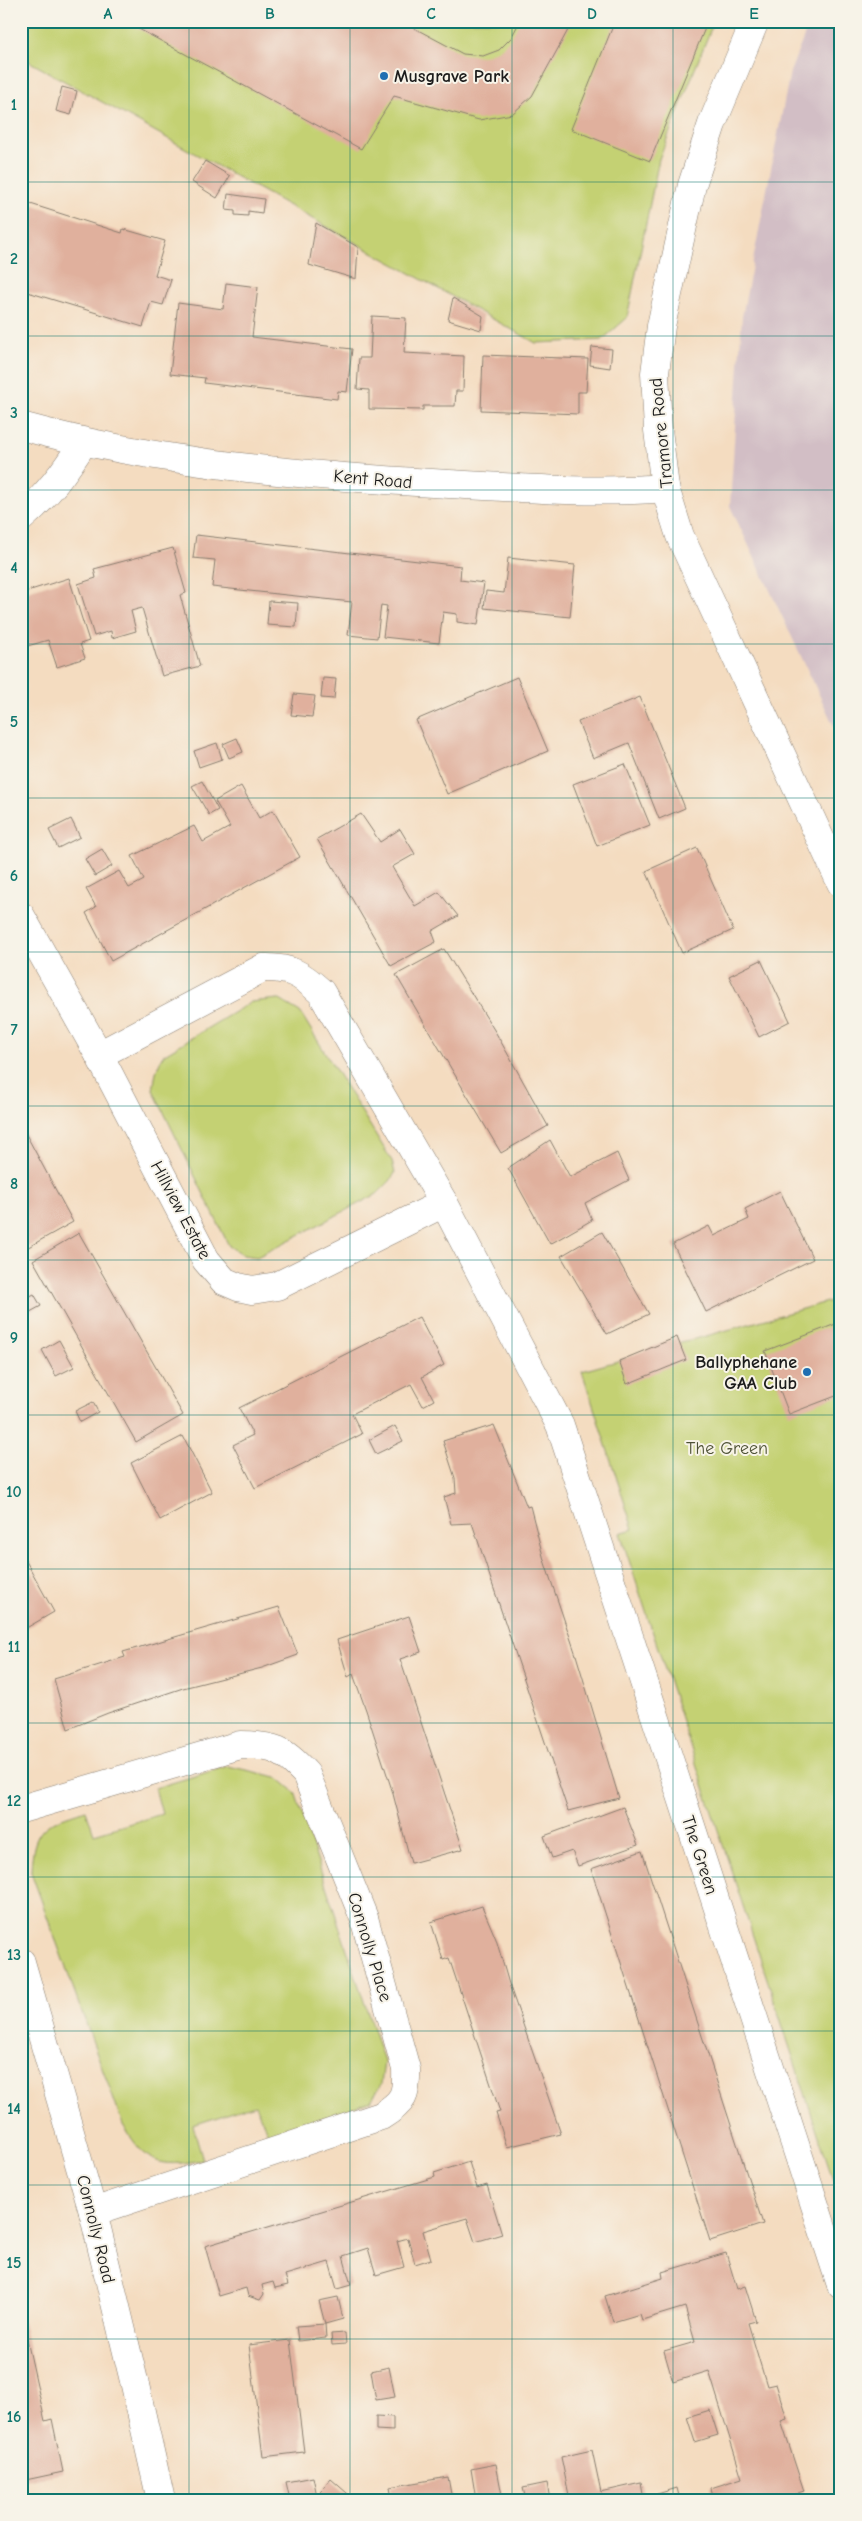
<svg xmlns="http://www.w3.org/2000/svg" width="862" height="2521" font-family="'Comic Neue',sans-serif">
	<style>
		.industrial { fill: #d2bec5 }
		.green { fill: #c4d173; stroke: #707648 }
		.building { fill: #e0b09d }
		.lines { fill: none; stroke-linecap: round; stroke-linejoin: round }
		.minor-casing { stroke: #887c6e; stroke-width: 29 }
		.tertiary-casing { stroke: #887c6e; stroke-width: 29 }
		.minor { stroke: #fff; stroke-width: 28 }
		.tertiary { stroke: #fff; stroke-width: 28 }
		.grid { fill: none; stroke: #0f766e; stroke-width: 1; stroke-opacity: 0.55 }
		.poi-dot { fill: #1f6fb2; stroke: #f7f3e8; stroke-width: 2 }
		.labels { text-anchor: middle; stroke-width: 4; stroke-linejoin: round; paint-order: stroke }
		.poi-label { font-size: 18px; font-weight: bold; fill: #1c1c1c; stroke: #f7f3e8; text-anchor: start }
		.street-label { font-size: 18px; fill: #1c1c1c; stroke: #f7f3e8 }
		.park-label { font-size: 18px; fill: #4e5236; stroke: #f7f3e8 }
		.neatline { fill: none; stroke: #0f766e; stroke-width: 2 }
		.grid-label { font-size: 16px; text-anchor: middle; font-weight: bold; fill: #0f766e }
	</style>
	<rect width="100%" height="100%" fill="#f7f3e8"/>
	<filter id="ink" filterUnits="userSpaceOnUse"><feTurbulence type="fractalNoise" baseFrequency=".02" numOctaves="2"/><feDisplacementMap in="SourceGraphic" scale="10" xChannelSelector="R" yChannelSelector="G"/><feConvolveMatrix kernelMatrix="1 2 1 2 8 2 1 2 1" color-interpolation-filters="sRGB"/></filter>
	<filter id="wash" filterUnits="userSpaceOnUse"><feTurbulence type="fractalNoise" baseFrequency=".0096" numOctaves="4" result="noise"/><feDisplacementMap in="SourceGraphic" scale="20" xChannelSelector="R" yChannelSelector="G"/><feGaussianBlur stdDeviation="1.12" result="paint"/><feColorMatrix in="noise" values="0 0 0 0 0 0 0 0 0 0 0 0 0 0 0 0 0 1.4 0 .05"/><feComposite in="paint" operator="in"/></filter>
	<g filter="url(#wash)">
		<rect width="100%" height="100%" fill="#f4dcc0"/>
		<path class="industrial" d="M810,21H841V741L730,506L742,317L790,72Z"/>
		<g class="green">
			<path d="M21,21H714L659,159L627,318L602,340L536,343L21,57Z"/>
			<path d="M278,999L300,1012L392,1161L395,1173L390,1181L377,1194L257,1257L243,1255L229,1246L153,1090L156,1072L163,1055L251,1002Z"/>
			<path d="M841,1298V2203L620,1533L633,1529L582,1371Z"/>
			<path d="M228,1766L277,1777L295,1792L384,2062L381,2084L371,2101L270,2138L255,2105L193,2125L203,2160C157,2168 147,2164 123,2125L31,1872C33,1827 44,1823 86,1810L94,1834L162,1814L155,1788Z"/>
		</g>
		<g id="blocks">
			<g class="building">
				<path d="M124,21H401L463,54L483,56L499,50L511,38L520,21H573L532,96L512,114L479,120L394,96L361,149Z"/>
				<path d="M615,21H708L650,161L571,129Z"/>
				<path d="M62,87L77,91L71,115L56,111Z"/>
				<path d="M205,161L230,176L217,198L192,182Z"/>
				<path d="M228,194L264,199L262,213L248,211V216L235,215V211L226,210Z"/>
				<path d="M21,201L122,233L123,229L165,241L155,275L171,280L163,305L151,302L143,327L21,290Z"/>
				<path d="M316,223L358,247L356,279L309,265Z"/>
				<path d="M226,283L258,287L252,337L352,349L347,392L338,391L337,399L204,383L205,378L170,374L178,303L223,309Z"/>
				<path d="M453,298L483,316L481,330L448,320Z"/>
				<path d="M372,316L406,318L404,353L464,356L463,391H456L455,406H423V410L369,409V390L357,389L359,358H370Z"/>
				<path d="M592,347L612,349L610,368L590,365Z"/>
				<path d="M483,355L588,359L586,392H578V414L481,410Z"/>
				<path d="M196,535L461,566L460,580L484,583L478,625L457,622V614L443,612L439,643L383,637L387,606L381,605L377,638L348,635L352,602L212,587L215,560L193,558Z"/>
				<path d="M173,548L186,593L180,595L200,666L162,676L142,608L131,611L136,631L112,638L111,631L94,636L78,584L96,578L94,569Z"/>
				<path d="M508,558L575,565L570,617L484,608L486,591L504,593Z"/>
				<path d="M69,578L89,641L80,644L85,658L57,667L48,640L21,648V593Z"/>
				<path d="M269,601L298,603L296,627L267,625Z"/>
				<path d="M517,677L548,751L447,794L416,720Z"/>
				<path d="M323,678L336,679L334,699L321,698Z"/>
				<path d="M294,694L315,696L312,717L291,715Z"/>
				<path d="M640,697L685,808L659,819L629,743L593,758L578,722Z"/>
				<path d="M237,738L243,752L229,758L223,744Z"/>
				<path d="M217,743L222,759L199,767L194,751Z"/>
				<path d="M625,764L650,825L597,846L573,784Z"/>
				<path d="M202,781L218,810L209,815L192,786Z"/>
				<path d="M241,786L259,818L273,810L300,857L111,961L86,913L96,907L86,889L119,871L129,888L144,880L132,856L194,826L203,842L230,827L215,801Z"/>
				<path d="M361,814L380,842L400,829L415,854L392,867L415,906L439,892L458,916L432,931L436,942L391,966L317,839Z"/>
				<path d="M71,819L80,837L58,848L49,830Z"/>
				<path d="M697,848L733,930L682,953L646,871Z"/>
				<path d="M102,849L112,866L95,876L85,859Z"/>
				<path d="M444,949L496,1033L548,1126L501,1153L396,975Z"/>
				<path d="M761,960L790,1021L759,1037L729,976Z"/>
				<path d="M21,1125L73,1222L23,1250L21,1247Z"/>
				<path d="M550,1140L570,1177L617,1153L629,1180L585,1203L592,1220L550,1244L508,1168Z"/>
				<path d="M780,1191L813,1259L706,1312L673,1244L709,1226L714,1236L749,1219L745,1209Z"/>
				<path d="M602,1232L649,1314L607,1334L561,1256Z"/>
				<path d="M79,1233L183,1415L136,1442L33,1260Z"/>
				<path d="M34,1294L41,1306L21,1317V1301Z"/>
				<path d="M419,1317L444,1365L422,1377L434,1400L423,1406L411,1384L352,1414L362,1434L255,1488L233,1445L253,1435L239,1408Z"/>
				<path d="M841,1322V1394L789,1414L765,1351Z"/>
				<path d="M677,1337L686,1360L627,1384L619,1361Z"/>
				<path d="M59,1340L74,1367L56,1376L42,1350Z"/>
				<path d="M93,1402L98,1412L80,1422L75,1411Z"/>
				<path d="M494,1425L527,1507L530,1506L544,1560L576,1655L619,1798L568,1811L472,1523L451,1524L444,1497L456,1493L455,1478L443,1441Z"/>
				<path d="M395,1426L403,1441L376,1454L369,1440Z"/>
				<path d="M183,1436L212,1492L160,1520L131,1463Z"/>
				<path d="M21,1552L54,1612L21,1631Z"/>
				<path d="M279,1607L298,1655L262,1668L183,1688L108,1713L68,1729L54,1679L125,1657L123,1652Z"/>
				<path d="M409,1616L421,1652L400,1659L463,1849L411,1863L392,1790L366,1710L353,1674L348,1677L337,1640Z"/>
				<path d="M623,1807L638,1845L578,1866L572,1851L552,1858L544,1836Z"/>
				<path d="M642,1851L763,2224L710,2241L591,1869Z"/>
				<path d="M482,1906L496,1939L509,1984L561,2134L507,2147L496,2113L500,2112L462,1997L449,1958L443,1960L431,1922Z"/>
				<path d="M469,2162L477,2188L487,2185L502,2234L475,2242L467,2218L423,2231L431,2259L415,2264L408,2238L397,2241L404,2267L376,2275L368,2248L343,2256L351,2285L337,2289L329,2262L285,2275L288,2285L275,2288L273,2282L262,2285L264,2294L260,2300L248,2296L246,2288L219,2296L205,2246L435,2177L434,2173Z"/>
				<path d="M726,2253L737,2289L745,2286L756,2321L748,2323L767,2386L776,2384L787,2419L781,2421L804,2491L777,2500H714L711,2488L742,2478L709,2371L673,2382L664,2351L695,2342L685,2307L642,2320L640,2314L613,2322L605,2296L663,2278L662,2272Z"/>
				<path d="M338,2297L343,2319L325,2324L319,2301Z"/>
				<path d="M21,2313L45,2421L52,2419L63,2472L21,2481Z"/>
				<path d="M325,2324L326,2338L298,2341L296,2326Z"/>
				<path d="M345,2333L346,2344L332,2345L331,2334Z"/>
				<path d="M290,2340L304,2452L263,2457L249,2345Z"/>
				<path d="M389,2367L395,2397L376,2400L371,2371Z"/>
				<path d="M710,2410L718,2435L695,2442L687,2417Z"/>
				<path d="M376,2416L393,2417V2431L376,2430Z"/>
				<path d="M592,2450L601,2492L641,2483L644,2500H570L561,2457Z"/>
				<path d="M496,2464L503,2500H476L471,2469Z"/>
				<path d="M313,2477L317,2496L331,2479L355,2500H290L286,2482Z"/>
				<path d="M448,2477L452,2500H392L390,2487Z"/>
				<path d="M547,2483L550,2500H526L523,2488Z"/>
				<path d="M677,2488L680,2500H655L654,2495Z"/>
			</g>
		</g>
	</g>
	<g filter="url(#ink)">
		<use href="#blocks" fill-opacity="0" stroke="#887c6e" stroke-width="1"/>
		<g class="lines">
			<g class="minor-casing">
				<g id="minor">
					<path d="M21,426C160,464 306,476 449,484C521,488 593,494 665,488"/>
					<path d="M21,518C47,496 65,471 83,443"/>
					<path d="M21,916L99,1055L206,1260L224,1281L238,1287L252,1290L277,1286L444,1203"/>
					<path d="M99,1055L263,968C290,967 301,974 321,992L444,1203L560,1425L841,2285"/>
					<path d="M21,1809L240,1745C274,1745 283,1749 306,1774L364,1918L406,2069C407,2095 404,2102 381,2116L93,2212"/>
				</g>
			</g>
			<g class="tertiary-casing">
				<g id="tertiary">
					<path d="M755,21L712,124L692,185L661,326L655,373L658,430L665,488L680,536L841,883"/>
					<path d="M21,1962L93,2212L135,2385L161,2500"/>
				</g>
			</g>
			<use href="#minor" class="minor"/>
			<use href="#tertiary" class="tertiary"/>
		</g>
	</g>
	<path class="grid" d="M189,21V2500M350,21V2500M512,21V2500M673,21V2500M21,182H841M21,336H841M21,490H841M21,644H841M21,798H841M21,952H841M21,1106H841M21,1260H841M21,1415H841M21,1569H841M21,1723H841M21,1877H841M21,2031H841M21,2185H841M21,2339H841"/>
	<g class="poi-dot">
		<circle cx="384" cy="76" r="5"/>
		<circle cx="807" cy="1372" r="5"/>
	</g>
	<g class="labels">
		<g class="poi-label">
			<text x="394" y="82">Musgrave Park</text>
			<text x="797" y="1368" text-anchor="end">Ballyphehane<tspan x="797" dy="21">GAA Club</tspan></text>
		</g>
		<g class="street-label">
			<text transform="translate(661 433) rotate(-96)" y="6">Tramore Road</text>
			<text transform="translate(373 479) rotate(5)" y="6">Kent Road</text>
			<text transform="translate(181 1210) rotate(62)" y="6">Hillview Estate</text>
			<text transform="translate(700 1855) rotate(72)" y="6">The Green</text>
			<text transform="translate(370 1947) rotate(73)" y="6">Connolly Place</text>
			<text transform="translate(96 2229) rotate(76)" y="6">Connolly Road</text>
		</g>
		<g class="park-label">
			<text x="727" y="1454">The Green</text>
		</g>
	</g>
	<rect width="862" height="2521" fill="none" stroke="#f7f3e8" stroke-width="55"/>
	<rect x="28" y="28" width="806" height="2466" class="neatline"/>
	<g class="grid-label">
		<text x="108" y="19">A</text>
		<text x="270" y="19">B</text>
		<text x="431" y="19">C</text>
		<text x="592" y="19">D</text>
		<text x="754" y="19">E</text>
		<text x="14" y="110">1</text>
		<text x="14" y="264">2</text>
		<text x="14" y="418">3</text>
		<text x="14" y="573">4</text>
		<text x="14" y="727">5</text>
		<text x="14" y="881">6</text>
		<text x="14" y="1035">7</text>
		<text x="14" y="1189">8</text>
		<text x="14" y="1343">9</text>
		<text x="14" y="1497">10</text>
		<text x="14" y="1652">11</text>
		<text x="14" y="1806">12</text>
		<text x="14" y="1960">13</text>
		<text x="14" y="2114">14</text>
		<text x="14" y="2268">15</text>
		<text x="14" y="2422">16</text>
	</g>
</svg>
